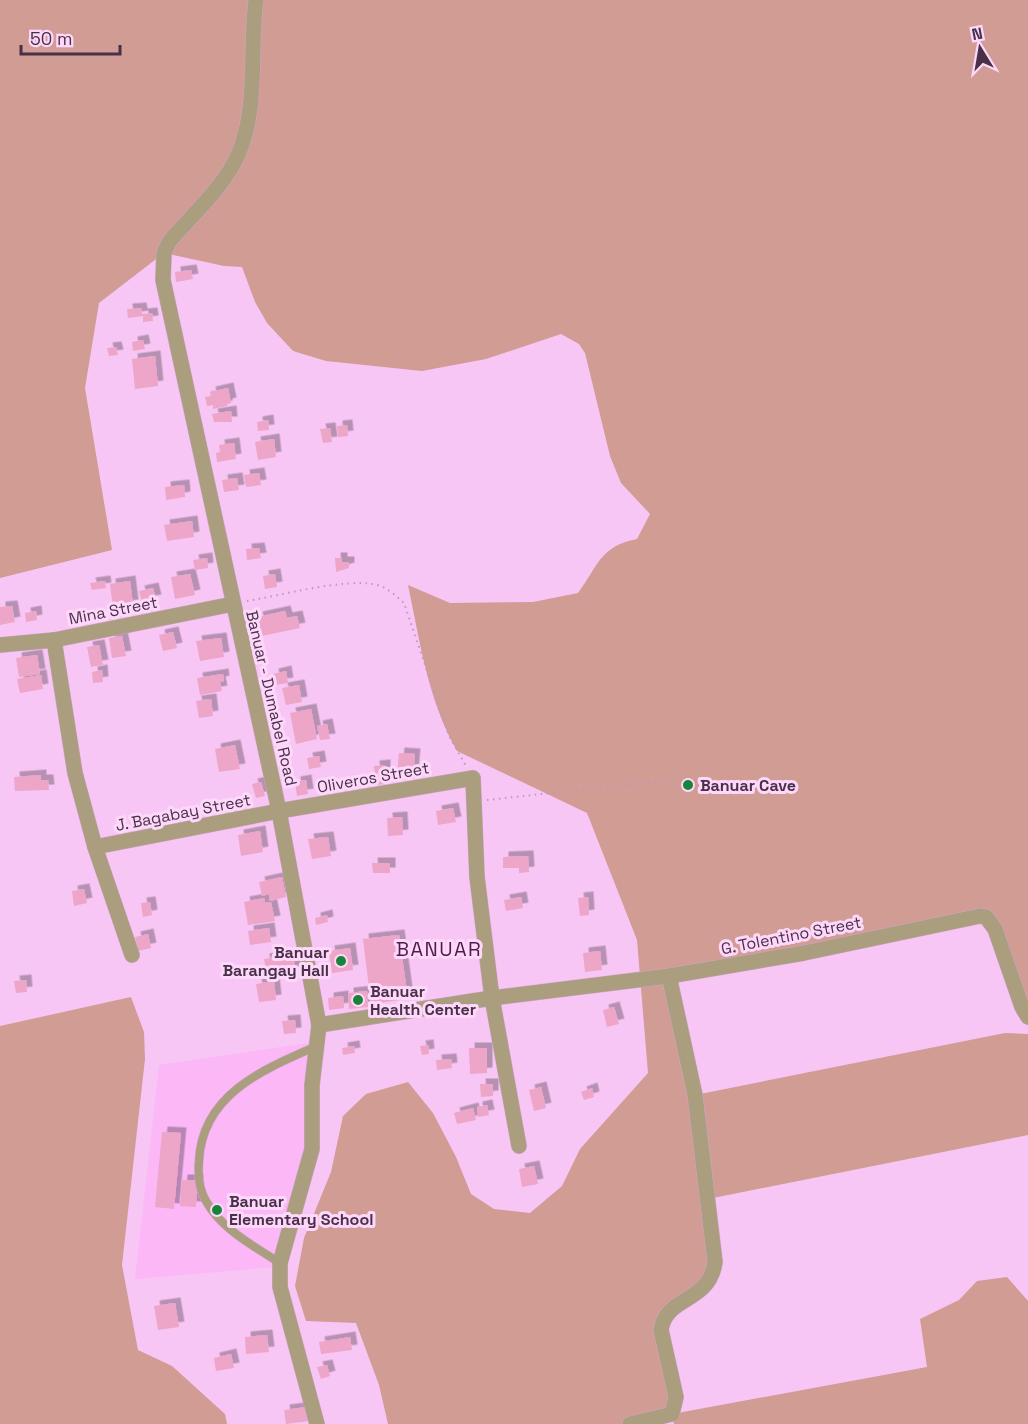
<svg xmlns="http://www.w3.org/2000/svg" width="1028" height="1424" font-family="'Space Grotesk',sans-serif">
	<style>
		.built { fill: #fbb7f6 }
		.green { fill: #d09c94 }
		.building { fill: #eda5c8; filter: url(#shadow) }
		.lines { fill: none; stroke-linecap: round; stroke-linejoin: round }
		.service-casing { stroke: #d2a5ce; stroke-width: 9 }
		.minor-casing { stroke: #d2a5ce; stroke-width: 16 }
		.tertiary-casing { stroke: #d2a5ce; stroke-width: 16 }
		.path { stroke: #c096bd; stroke-width: 2; stroke-dasharray: 1.5 4.5; stroke-linecap: butt }
		.service { stroke: #aa9e7e; stroke-width: 8 }
		.minor { stroke: #aa9e7e; stroke-width: 15 }
		.tertiary { stroke: #aa9e7e; stroke-width: 15 }
		.poi-dot { fill: #18843b; stroke: #fed8fb; stroke-width: 2 }
		.labels { text-anchor: middle; stroke-width: 6; stroke-linejoin: round; paint-order: stroke }
		.street-label { font-size: 16px; fill: #493048; stroke: #fed8fb }
		.poi-label { font-size: 16px; font-weight: bold; fill: #493048; stroke: #fed8fb; text-anchor: start }
		.quarter-label { font-size: 20px; letter-spacing: 1.5px; fill: #4f1b4d; stroke: #fed8fb }
	</style>
	<defs>
		<filter id="shadow"><feDropShadow dx="5.5" dy="-5.5" stdDeviation="0" flood-color="#0004"/></filter>
	</defs>
	<rect width="100%" height="100%" fill="#f8c6f4"/>
	<path class="built" d="M322,1041L307,1153L275,1267L135,1279L159,1065Z"/>
	<g class="green">
		<path d="M0,0H1028V1017L987,917L670,976L695,1095L1005,1033L1028,1034V1135L708,1199L713,1277L665,1316L672,1414L927,1367L920,1319L959,1300L977,1281L1007,1277L1028,1301V1424H674L672,1415L631,1424H388L379,1385L356,1323L306,1321L295,1286L304,1238L331,1172L343,1116L366,1094L408,1082L433,1113L456,1157L471,1194L494,1209L530,1213L562,1186L580,1149L648,1073L637,940L587,813L457,751C428,700 420,642 408,585L450,603L533,602L578,593C598,566 600,546 637,539L650,514L621,483L610,456L585,353L579,344L561,334L486,359L422,371L326,361L293,351L267,323L255,302L242,267L224,266L164,253L99,303L85,388L112,550L0,578Z"/>
		<path d="M131,997L144,1032L145,1059L122,1265L138,1350L172,1366L225,1414L227,1424H0V1026Z"/>
	</g>
	<g class="building">
		<path d="M191,270L193,279L176,282L175,272Z"/>
		<path d="M141,308L142,314L152,313L153,321L143,322V316L128,318L127,309Z"/>
		<path d="M143,340L145,349L133,351L132,342Z"/>
		<path d="M116,347L118,355L109,356L107,348Z"/>
		<path d="M155,356L158,386L135,389L132,359Z"/>
		<path d="M228,388L231,403L227,404V406L213,409V405L207,406L205,397L211,396L210,392Z"/>
		<path d="M231,411L232,422H214L212,414Z"/>
		<path d="M268,420L269,430L258,431L257,422Z"/>
		<path d="M347,425L348,436L338,437L337,426Z"/>
		<path d="M330,428L332,442L323,443L320,429Z"/>
		<path d="M274,439L276,457L258,460L255,442Z"/>
		<path d="M234,443L236,459L217,462L216,453L220,452L219,445Z"/>
		<path d="M259,473L261,485L246,487L244,475Z"/>
		<path d="M237,478L239,490L224,492L222,480Z"/>
		<path d="M184,485L185,497L166,500L165,487Z"/>
		<path d="M192,521L194,537L167,541L164,525Z"/>
		<path d="M259,548L261,558L247,560L246,549Z"/>
		<path d="M207,558L208,568L195,570L193,560Z"/>
		<path d="M335,558H342V562H349V568L336,572Z"/>
		<path d="M190,574L195,595L175,599L171,577Z"/>
		<path d="M275,574L277,587L265,589L263,576Z"/>
		<path d="M105,581L106,588L92,590L90,583Z"/>
		<path d="M130,581L133,605L113,608L110,584Z"/>
		<path d="M153,588L156,600L142,602L139,591Z"/>
		<path d="M12,606L15,622L0,625V607Z"/>
		<path d="M36,611L37,620L26,622L25,613Z"/>
		<path d="M285,611L287,618L297,616L300,628L262,636L257,617Z"/>
		<path d="M173,632L177,648L163,651L159,635Z"/>
		<path d="M122,636L126,656L112,658L109,638Z"/>
		<path d="M221,638L224,657L200,661L196,641Z"/>
		<path d="M99,645L103,665L91,667L87,647Z"/>
		<path d="M37,655L40,674L19,677L16,658Z"/>
		<path d="M102,670L103,682L93,683L92,672Z"/>
		<path d="M286,671L288,683L275,685L273,674Z"/>
		<path d="M223,674L224,681L220,682L222,691L200,695L197,678Z"/>
		<path d="M41,675L43,689L20,693L17,679Z"/>
		<path d="M299,685L302,702L286,705L282,688Z"/>
		<path d="M211,699L213,716L199,718L196,701Z"/>
		<path d="M311,709L317,739L296,744L290,713Z"/>
		<path d="M327,724L330,739L320,740L317,726Z"/>
		<path d="M235,745L240,769L219,772L215,749Z"/>
		<path d="M399,753L415,754L413,775L397,774Z"/>
		<path d="M319,756L321,767L309,769L307,758Z"/>
		<path d="M385,765V773L375,774L374,766Z"/>
		<path d="M41,775V780H48L49,790L15,791L14,777Z"/>
		<path d="M385,775L386,784L375,785V776Z"/>
		<path d="M306,780L308,794L297,796L295,782Z"/>
		<path d="M261,782L265,796L256,798L252,784Z"/>
		<path d="M453,808L456,822L438,825L436,811Z"/>
		<path d="M402,817L403,835L388,836L387,818Z"/>
		<path d="M260,831L263,852L241,856L238,835Z"/>
		<path d="M328,837L331,856L312,859L308,839Z"/>
		<path d="M528,856L529,872L519,873V868H503V857Z"/>
		<path d="M372,863H390V873H373Z"/>
		<path d="M282,877L286,897L270,901L269,894L262,896L259,882Z"/>
		<path d="M84,889L87,903L74,906L72,891Z"/>
		<path d="M521,897L523,908L506,911L504,900Z"/>
		<path d="M588,897L589,915L580,916L578,898Z"/>
		<path d="M264,898L265,903L271,902L275,921L248,925L244,902Z"/>
		<path d="M150,902L152,915L143,917L141,903Z"/>
		<path d="M327,915L328,922L316,925L315,918Z"/>
		<path d="M269,928L271,942L250,945L248,931Z"/>
		<path d="M148,934L151,948L138,951L135,937Z"/>
		<path d="M399,935L408,999L371,1004L363,939Z"/>
		<path d="M350,948L353,970L332,973L329,951Z"/>
		<path d="M600,951L602,970L585,972L583,953Z"/>
		<path d="M293,955L296,972L267,976L264,959Z"/>
		<path d="M26,980L27,992L16,993L14,981Z"/>
		<path d="M274,981L276,1000L259,1002L256,984Z"/>
		<path d="M367,991L368,1007L349,1009L348,993Z"/>
		<path d="M343,996L344,1008L329,1010L328,998Z"/>
		<path d="M614,1007L619,1024L607,1027L603,1010Z"/>
		<path d="M295,1020L296,1033L284,1034L282,1021Z"/>
		<path d="M428,1045L429,1054L422,1055L420,1046Z"/>
		<path d="M354,1046L355,1053L343,1055L342,1048Z"/>
		<path d="M469,1048H487V1073L470,1074Z"/>
		<path d="M451,1059L452,1068L437,1070L436,1060Z"/>
		<path d="M480,1084H493V1096L481,1097Z"/>
		<path d="M541,1087L546,1108L534,1111L529,1090Z"/>
		<path d="M592,1088L594,1097L584,1100L581,1092Z"/>
		<path d="M487,1105L489,1115L478,1117L477,1107Z"/>
		<path d="M473,1108L476,1120L457,1124L454,1113Z"/>
		<path d="M162,1132L181,1133L174,1209L155,1207Z"/>
		<path d="M534,1166L538,1184L522,1187L519,1169Z"/>
		<path d="M182,1180H198L196,1207L180,1206Z"/>
		<path d="M175,1303L179,1327L158,1330L154,1306Z"/>
		<path d="M267,1335L269,1352L246,1354L245,1337Z"/>
		<path d="M350,1337L352,1350L321,1354L319,1342Z"/>
		<path d="M231,1354L234,1368L216,1371L214,1358Z"/>
		<path d="M327,1365L330,1376L321,1379L317,1367Z"/>
		<path d="M307,1407L309,1421L286,1424L284,1410Z"/>
	</g>
	<g class="lines">
		<g class="service-casing">
			<path id="service" d="M280,1263C254,1246 222,1230 206,1201C199,1190 198,1174 199,1161C202,1094 264,1069 317,1046"/>
		</g>
		<g class="minor-casing">
			<g id="minor">
				<path d="M54,640L75,773L95,847L132,955"/>
				<path d="M0,645L54,640L233,604"/>
				<path d="M95,847L279,811L473,778L477,877L492,998L519,1146"/>
				<path d="M319,1025L492,998L669,976L804,953L980,916L986,917L995,929L1022,1007L1028,1017"/>
				<path d="M630,1424L672,1414L676,1397L661,1330C666,1295 709,1304 715,1262L695,1095L669,976"/>
			</g>
		</g>
		<g class="tertiary-casing">
			<path id="tertiary" d="M256,0C249,51 259,107 238,155C223,188 192,215 169,242L164,253L163,280L279,811L319,1025L312,1085V1149L280,1263V1287L317,1424"/>
		</g>
		<g class="path">
			<path d="M247,601C279,596 347,577 377,585C388,588 396,596 404,603L449,736L466,766"/>
			<path d="M487,800L677,779"/>
		</g>
		<use href="#service" class="service"/>
		<use href="#minor" class="minor"/>
		<use href="#tertiary" class="tertiary"/>
	</g>
	<g class="poi-dot">
		<circle cx="688" cy="785" r="6"/>
		<circle cx="341" cy="961" r="6"/>
		<circle cx="358" cy="1000" r="6"/>
		<circle cx="217" cy="1210" r="6"/>
	</g>
	<g class="labels">
		<g class="street-label">
			<text transform="translate(113 610) rotate(-11)" y="6">Mina Street</text>
			<text transform="translate(272 698) rotate(77)" y="6">Banuar - Dumabel Road</text>
			<text transform="translate(373 777) rotate(-10)" y="6">Oliveros Street</text>
			<text transform="translate(183 812) rotate(-11)" y="6">J. Bagabay Street</text>
			<text transform="translate(791 935) rotate(-11)" y="6">G. Tolentino Street</text>
		</g>
		<g class="poi-label">
			<text x="700" y="791">Banuar Cave</text>
			<text x="329" y="958" text-anchor="end">Banuar<tspan x="329" dy="18">Barangay Hall</tspan></text>
			<text x="370" y="997">Banuar<tspan x="370" dy="18">Health Center</tspan></text>
			<text x="229" y="1207">Banuar<tspan x="229" dy="18">Elementary School</tspan></text>
		</g>
		<g class="quarter-label">
			<text x="439" y="956">BANUAR</text>
		</g>
	</g>
	<g transform="translate(980 48) rotate(349)" stroke="#fed8fb" stroke-width="4.5" paint-order="stroke">
	<path d="M0-4.5L10 22L0 15L-10 22Z" fill="#493048"/>
	<text y="-9" font-size="16" font-weight="bold" text-anchor="middle" fill="#493048">N</text>
	</g>
	<path d="M21 45v9h99v-9" fill="none" stroke="#493048" stroke-width="3"/>
	<text x="30" y="45" font-size="18" fill="#493048" stroke="#fed8fb" stroke-width="4.5" paint-order="stroke">50 m</text>
</svg>
